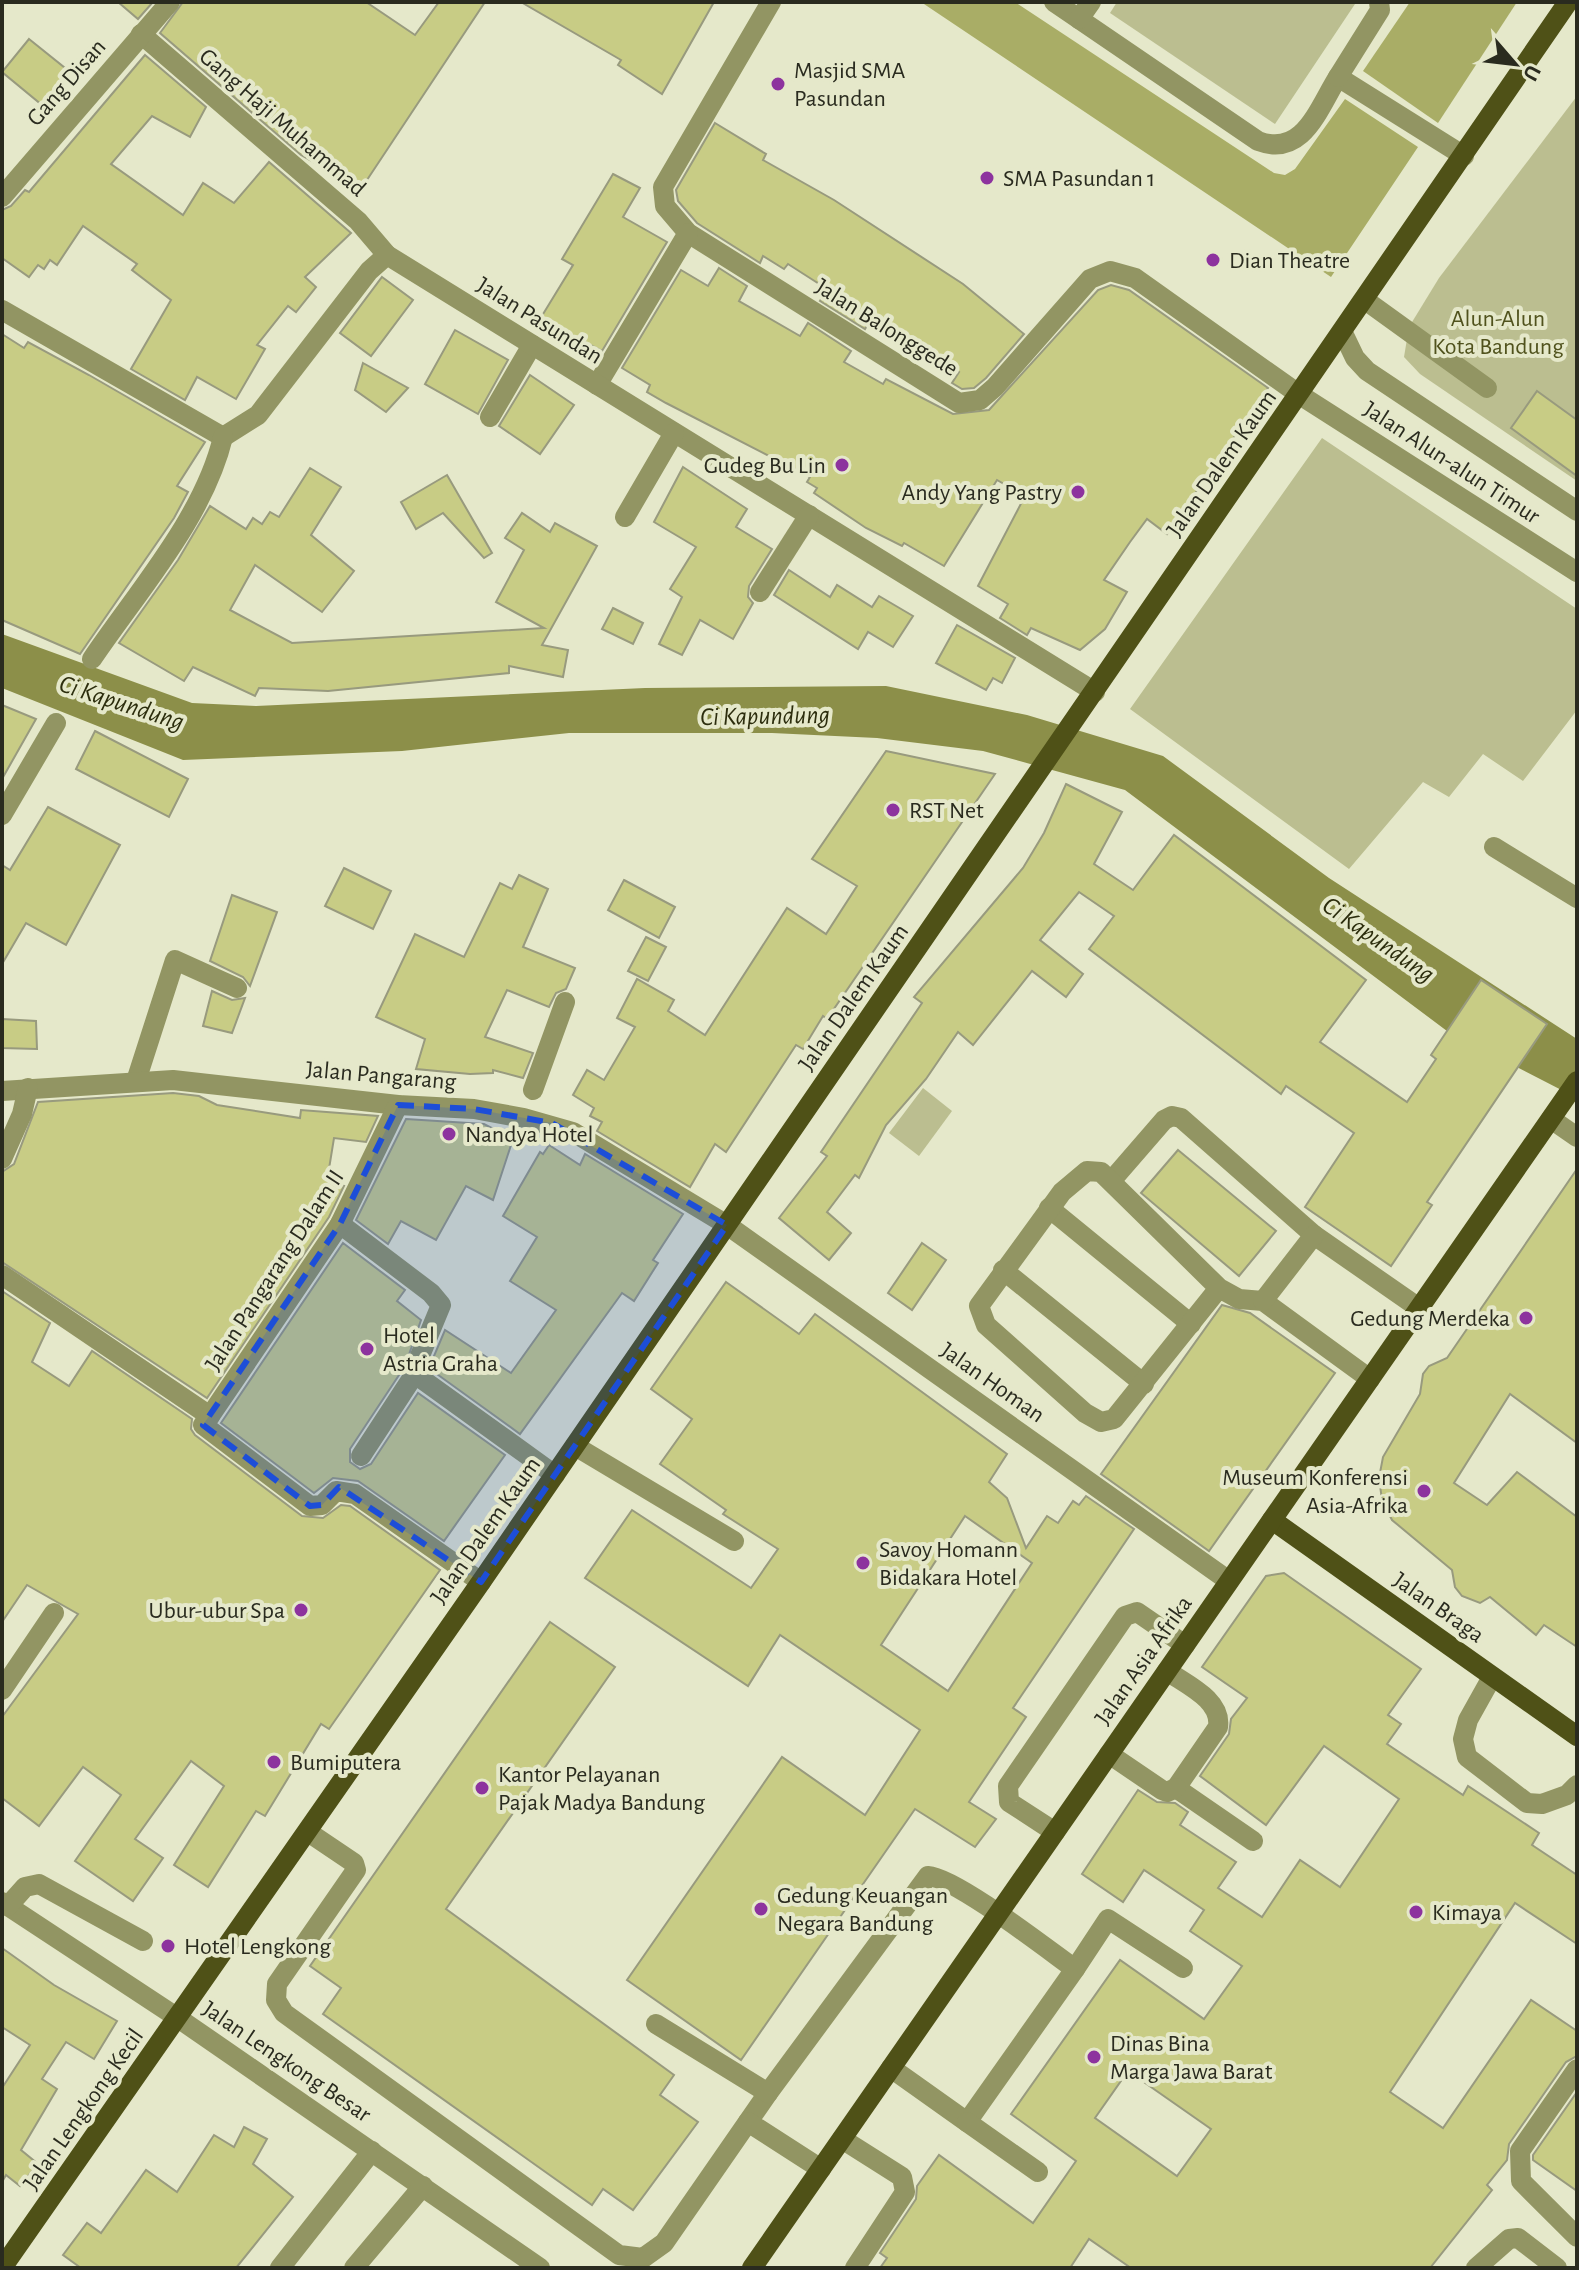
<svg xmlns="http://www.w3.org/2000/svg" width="1579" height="2270" font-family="'Alegreya Sans',sans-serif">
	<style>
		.green { fill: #bbbe90 }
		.forest { fill: #a9ad66 }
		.water { fill: #8c8f49 }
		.building { fill: #c8cc85; stroke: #989a7e; stroke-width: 2; fill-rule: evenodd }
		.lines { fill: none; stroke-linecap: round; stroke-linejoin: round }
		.minor { stroke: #929563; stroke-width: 20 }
		.major { stroke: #4f5117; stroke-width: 20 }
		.marked { fill: #1d4ed8; fill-opacity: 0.2; stroke: #1d4ed8; stroke-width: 6; stroke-dasharray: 16 10; stroke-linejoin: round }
		.poi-dot { fill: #8d339e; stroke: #e5e8ca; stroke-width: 3 }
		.labels { text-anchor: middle; stroke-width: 8; stroke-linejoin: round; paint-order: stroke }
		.poi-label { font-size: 24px; fill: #2a2b1f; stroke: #e5e8ca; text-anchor: start }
		.street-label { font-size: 24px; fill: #2a2b1f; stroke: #e5e8ca }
		.park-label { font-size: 24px; fill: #50521d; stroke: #e5e8ca }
		.water-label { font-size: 26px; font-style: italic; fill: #2c2d0d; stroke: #e5e8ca }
	</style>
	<rect width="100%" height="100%" fill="#e5e8ca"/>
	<g class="green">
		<path d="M1117,2H1351L1355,4L1275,124L1110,13Z"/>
		<path d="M1577,96V481L1420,374L1404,357L1409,327L1439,278Z"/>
		<path d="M1322,438L1577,609V710L1523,781L1483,754L1449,797L1423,782L1349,869L1130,709Z"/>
		<path d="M923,1088L952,1111L919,1156L889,1133Z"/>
	</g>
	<g class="forest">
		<path d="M921,2H1015L1274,173L1285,175L1295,169L1345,99L1418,147L1331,277Z"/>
		<path d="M1410,2H1517L1438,123L1363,71Z"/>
	</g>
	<path class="water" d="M2,634L192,703L256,706L645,688L886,686L1027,715L1163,756L1329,878L1577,1039V1098L1447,1031L1125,790L983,751L877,738L772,733H569L402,751L183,760L2,688Z"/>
	<g class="building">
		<path d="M118,2H153L138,19Z"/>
		<path d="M183,2H366L415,35L439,2H485L361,189L301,155L160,33Z"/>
		<path d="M521,2H714L662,94L618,65L621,60Z"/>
		<path d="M29,39L70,72L42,105L2,72Z"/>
		<path d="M145,55L206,107L190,137L152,116L111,164L183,215L203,183L234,203L269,162L351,233L305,277L316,287L296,312L288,306L257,345L265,349L236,399L197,377L185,400L131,369L171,300L132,270L137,264L83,226L57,265L50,260L44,269L38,265L29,277L2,258V210L11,206L25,190L29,192Z"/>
		<path d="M715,123L766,154L763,160L834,200L963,284L1024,334L986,378L974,388L962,389L952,383L959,372L872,317L865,329L820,301L827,289L788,264L784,269L763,256L760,263L697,223L678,201L676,190Z"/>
		<path d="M613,174L640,188L623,217L667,242L602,351L540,319L573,265L562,259Z"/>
		<path d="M719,268L747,286L739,301L800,336L808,323L851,351L844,362L883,384L886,379L953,414L989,410L1098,290L1111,285L1129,290L1268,388L1167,534L1147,519L1130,542L1104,580L1127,592L1105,629L1080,650L1031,628L1027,635L1000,618L1008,604L978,586L1025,496L997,480L944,566L904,543L902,546L866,528L814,493L817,488L807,482L810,477L666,403L647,392L650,385L622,368L681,270L708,286Z"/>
		<path d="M382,277L413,300L371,356L340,333Z"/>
		<path d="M455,330L508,360L478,414L425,384Z"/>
		<path d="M2,334L24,348L28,342L89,375L205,442L177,486L188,492L174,518L80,654L2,620Z"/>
		<path d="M363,363L408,388L386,412L355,390Z"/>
		<path d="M530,375L574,405L540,454L499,426Z"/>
		<path d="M1537,391L1577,420V476L1511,428Z"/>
		<path d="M683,467L747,509L736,527L772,549L749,586L748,597L753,603L733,639L700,620L682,655L659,644L682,597L670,589L696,547L654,522Z"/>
		<path d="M310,468L341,487L311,535L354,571L322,612L255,565L230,610L292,643L544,628L496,602L524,550L505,538L522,513L550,532L555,523L597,546L542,645L568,650L563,677L509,666V673L328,691L259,688L255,696L193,667L184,681L119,643L178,560L210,506L246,529L253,518L262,524L270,512L279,517Z"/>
		<path d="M447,475L492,553L484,558L443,513L416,529L401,502Z"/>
		<path d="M789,570L830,597L837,585L872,607L879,596L913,616L893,647L868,632L858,649L774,595Z"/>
		<path d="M613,608L643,623L633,644L602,629Z"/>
		<path d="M957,625L1015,658L1002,683L993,678L986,690L936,663Z"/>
		<path d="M2,705L36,719L2,779Z"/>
		<path d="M95,731L188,779L169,817L76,769Z"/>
		<path d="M886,751L995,774L827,1019L823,1016L803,1049L796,1045L726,1152L715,1144L690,1187L597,1131L602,1122L590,1116L594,1108L573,1095L587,1070L604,1080L635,1027L617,1018L637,979L674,1000L668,1011L705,1035L787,908L826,934L857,886L812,859Z"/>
		<path d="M1066,784L1122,812L1094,864L1133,890L1174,835L1366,980L1320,1042L1407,1102L1436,1059L1431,1055L1481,980L1547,1024L1427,1202L1432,1205L1391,1266L1305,1207L1354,1133L1286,1086L1281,1094L1089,949L1114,916L1079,892L1040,940L1083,974L1066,997L1032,971L973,1045L958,1032L926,1079L886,1125L859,1178L855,1175L827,1212L851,1233L829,1260L779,1218L827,1156L821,1152L922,1003L914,997L1023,868L1044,833Z"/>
		<path d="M48,807L120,845L66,945L26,923L2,964V865L10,870Z"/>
		<path d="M344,868L391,891L373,929L325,906Z"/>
		<path d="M519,875L548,889L523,947L575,968L566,989L556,993L549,1007L507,990L485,1037L533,1053L523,1078L493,1070V1073L470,1074L416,1069L425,1039L376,1017L415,934L464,957L500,883L512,889Z"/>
		<path d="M624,880L675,907L659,938L608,910Z"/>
		<path d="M232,895L277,912L250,986L243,977L210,961Z"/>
		<path d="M646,937L666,947L648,981L628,971Z"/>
		<path d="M212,991L232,1000L245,998L232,1033L203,1026Z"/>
		<path d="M2,1019L36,1021L37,1049L2,1048Z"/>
		<path d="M173,1093L199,1096L217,1105L300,1118L301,1110L378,1116L366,1142L334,1138L327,1181L344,1186L329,1217L207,1398L2,1262V1172L14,1164L38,1102Z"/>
		<path d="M406,1119L484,1124L513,1139L493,1200L466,1186L436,1240L401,1221L388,1244L356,1220Z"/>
		<path d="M549,1145L580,1165L585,1154L683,1214L653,1260L658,1263L634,1301L622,1293L520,1434L434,1372L431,1363L445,1330L511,1373L556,1310L510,1281L537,1237L503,1216L540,1152L543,1154Z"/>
		<path d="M1178,1150L1276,1231L1239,1276L1141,1193Z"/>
		<path d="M1577,1169V1443L1510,1394L1454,1483L1487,1505L1517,1472L1577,1517V1647L1544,1625L1536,1635L1490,1597L1480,1603L1462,1596L1455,1587L1452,1570L1392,1520L1382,1500L1379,1478L1383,1457L1420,1394L1423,1374L1429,1366L1447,1358Z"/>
		<path d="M343,1243L405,1290L397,1301L421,1320L405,1366L350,1449V1462L360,1469L371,1464L418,1393L505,1455L444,1541L358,1481L333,1478L314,1493L221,1423Z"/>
		<path d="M922,1243L946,1260L912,1310L888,1293Z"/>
		<path d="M726,1282L799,1334L815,1314L1007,1454L989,1482L1007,1498L1026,1548L1047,1516L1058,1523L1073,1501L1079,1505L1086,1496L1134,1529L1013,1708L1026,1717L969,1802L996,1819L975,1847L915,1809L741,2060L627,1980L782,1757L865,1815L920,1730L780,1635L748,1686L585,1578L632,1510L751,1588L778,1549L723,1514L726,1510L660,1464L692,1419L651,1389ZM965,1516L1032,1563L948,1691L881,1645Z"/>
		<path d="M2,1291L50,1323L32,1362L69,1386L92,1351L192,1419L191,1429L195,1435L302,1516L323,1518L341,1505L350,1506L440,1570L329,1729L321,1724L265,1816L256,1811L208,1887L174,1865L224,1786L191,1761L135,1839L163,1858L133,1901L75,1861L121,1795L83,1767L39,1826L2,1798V1717L78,1614L27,1585L2,1622Z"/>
		<path d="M1222,1305L1250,1313L1335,1373L1209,1551L1101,1474Z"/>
		<path d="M1284,1573L1421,1669L1388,1715L1401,1724L1387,1744L1463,1795L1468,1786L1539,1833L1532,1845L1577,1875V1944L1515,1903L1390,2092L1443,2128L1531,2000L1577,2031V2056L1566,2062L1509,2144L1507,2160L1487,2185L1492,2190L1430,2268H1131L1089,2239L1070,2268H880L887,2258L880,2253L916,2199L917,2186L939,2155L1033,2223L1076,2161L1011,2114L1120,1960L1204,2019L1242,1966L1190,1931L1204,1910L1144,1870L1123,1902L1082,1874L1138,1790L1157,1802L1175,1803L1188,1812L1180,1825L1236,1862L1218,1888L1262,1917L1300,1860L1340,1887L1399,1799L1324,1746L1266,1825L1200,1776L1229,1734L1231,1719L1247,1698L1202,1667L1266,1576ZM1128,2071L1211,2129L1177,2176L1095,2118Z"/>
		<path d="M550,1622L615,1667L446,1909L674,2075L660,2095L698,2122L633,2210L603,2189L592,2205L323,2014L341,1988L310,1966Z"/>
		<path d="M2,1948L54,1985L117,2021L94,2059L66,2042L42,2079L57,2089L21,2150L38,2164L20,2186L6,2175L2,2182V2088L30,2045L2,2027Z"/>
		<path d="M1577,2092V2191L1533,2160V2155Z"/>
		<path d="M244,2127L267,2139L253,2164L293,2197L236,2268H81L63,2255L87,2223L101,2233L146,2170L177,2192L214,2135L234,2147Z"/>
	</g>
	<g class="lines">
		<g class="minor">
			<path d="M771,2L663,187L665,206L688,233L959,403L980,400L995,387L1090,279L1110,271L1135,278L1300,395L1577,572"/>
			<path d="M1054,2L1258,141C1303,158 1318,109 1338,77L1464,156"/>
			<path d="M1079,19L1091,2"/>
			<path d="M141,34L358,221L387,255"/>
			<path d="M1338,77L1380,10L1379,2"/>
			<path d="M2,197L170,2"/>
			<path d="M1365,300L1487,388"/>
			<path d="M2,310L223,437"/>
			<path d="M1343,333L1355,358L1367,371L1577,511"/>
			<path d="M597,385L688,233"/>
			<path d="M490,417L532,345"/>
			<path d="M223,437L258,415L369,271L387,255L1095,692"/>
			<path d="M625,517L674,433"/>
			<path d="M760,592L809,515"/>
			<path d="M92,659C138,591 204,517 223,437"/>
			<path d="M2,815L56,723"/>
			<path d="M1494,847L1577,898"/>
			<path d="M136,1081L175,960L237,988"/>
			<path d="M533,1090L565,1002"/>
			<path d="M2,1091L173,1080L398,1105L474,1109L524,1118L573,1132L727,1225L1229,1581"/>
			<path d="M1551,1119L1577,1137"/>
			<path d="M2,1159L22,1114L28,1088"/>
			<path d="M1112,1180L1164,1120L1172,1116L1181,1118L1314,1235L1419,1308"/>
			<path d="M1049,1208L1191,1324"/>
			<path d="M340,1224L431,1293L441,1305L417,1363L423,1380L555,1475"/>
			<path d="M1003,1270L1144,1384"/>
			<path d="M2,1275L210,1416L203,1425L310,1506L322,1505L336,1491L355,1494L481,1582"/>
			<path d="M1219,1288L1114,1419L1101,1422L1085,1413L986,1325L979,1306L1062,1192L1087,1171L1101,1172L1219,1288L1239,1299L1263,1301L1370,1379"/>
			<path d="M1263,1301L1314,1235"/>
			<path d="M210,1416L340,1224L398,1105"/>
			<path d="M575,1446L734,1541"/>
			<path d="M361,1456L418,1369"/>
			<path d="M1167,1671C1187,1685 1222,1700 1218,1727L1176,1788L1253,1841"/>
			<path d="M1492,1677L1468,1720L1463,1739L1467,1757L1527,1803L1542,1804L1567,1795L1577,1785"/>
			<path d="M2,1690L54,1613"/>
			<path d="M1109,1754L1162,1790L1167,1792L1176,1788"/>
			<path d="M308,1832L354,1863L356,1870L277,1984L276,2000L284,2013L619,2255L643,2258L664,2243L768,2093"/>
			<path d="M1055,1832L1009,1802L1008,1786L1125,1616L1137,1612L1185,1645"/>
			<path d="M2,1902L178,2018L540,2268"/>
			<path d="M8,1906L25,1887L39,1884L143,1941"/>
			<path d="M1075,1969L1108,1919L1183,1968"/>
			<path d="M656,2024L768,2093L928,1876C956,1878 1047,1949 1075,1969L967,2122L891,2068"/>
			<path d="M1577,2069L1520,2151L1521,2181L1577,2237"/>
			<path d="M748,2122L821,2169"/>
			<path d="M967,2122L1038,2172"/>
			<path d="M842,2139L902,2177L905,2192L855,2268"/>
			<path d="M280,2268L372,2151"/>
			<path d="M354,2268L423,2186"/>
			<path d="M1476,2268L1509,2239L1518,2238L1557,2268"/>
		</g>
		<g class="major">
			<path d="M1272,1520L1577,1736"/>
			<path d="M2,2268L481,1582L1568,2"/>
			<path d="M752,2268L1577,1081"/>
		</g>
	</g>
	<path class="marked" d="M398,1105L474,1109L552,1123L727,1225L481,1582L339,1487L322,1505L310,1506L203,1425L340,1224Z"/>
	<g class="poi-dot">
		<circle cx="778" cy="84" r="8"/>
		<circle cx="987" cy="178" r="8"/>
		<circle cx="1213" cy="260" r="8"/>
		<circle cx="842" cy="465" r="8"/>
		<circle cx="1078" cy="492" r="8"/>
		<circle cx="893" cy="810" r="8"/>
		<circle cx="449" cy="1134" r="8"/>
		<circle cx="1526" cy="1318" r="8"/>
		<circle cx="367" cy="1349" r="8"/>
		<circle cx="1424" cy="1491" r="8"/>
		<circle cx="863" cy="1563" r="8"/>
		<circle cx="301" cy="1610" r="8"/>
		<circle cx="274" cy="1762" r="8"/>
		<circle cx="482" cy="1788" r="8"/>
		<circle cx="761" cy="1909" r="8"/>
		<circle cx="1416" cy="1912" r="8"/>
		<circle cx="168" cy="1946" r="8"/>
		<circle cx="1094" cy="2057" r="8"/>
	</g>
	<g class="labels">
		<g class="poi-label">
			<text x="794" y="78">Masjid SMA<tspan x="794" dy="28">Pasundan</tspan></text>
			<text x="1003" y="186">SMA Pasundan 1</text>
			<text x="1229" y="268">Dian Theatre</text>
			<text x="826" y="473" text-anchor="end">Gudeg Bu Lin</text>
			<text x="1062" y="500" text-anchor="end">Andy Yang Pastry</text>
			<text x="909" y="818">RST Net</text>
			<text x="465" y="1142">Nandya Hotel</text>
			<text x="1510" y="1326" text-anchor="end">Gedung Merdeka</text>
			<text x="383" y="1343">Hotel<tspan x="383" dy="28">Astria Graha</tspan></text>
			<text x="1408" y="1485" text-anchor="end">Museum Konferensi<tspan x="1408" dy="28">Asia-Afrika</tspan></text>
			<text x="879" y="1557">Savoy Homann<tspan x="879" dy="28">Bidakara Hotel</tspan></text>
			<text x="285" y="1618" text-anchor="end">Ubur-ubur Spa</text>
			<text x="290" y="1770">Bumiputera</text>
			<text x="498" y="1782">Kantor Pelayanan<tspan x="498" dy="28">Pajak Madya Bandung</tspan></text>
			<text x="777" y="1903">Gedung Keuangan<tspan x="777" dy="28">Negara Bandung</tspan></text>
			<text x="1432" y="1920">Kimaya</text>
			<text x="184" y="1954">Hotel Lengkong</text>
			<text x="1110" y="2051">Dinas Bina<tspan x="1110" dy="28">Marga Jawa Barat</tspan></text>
		</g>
		<g class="street-label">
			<text transform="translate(66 82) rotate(-49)" y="8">Gang Disan</text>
			<text transform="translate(283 122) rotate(41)" y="8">Gang Haji Muhammad</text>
			<text transform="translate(540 320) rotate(32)" y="8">Jalan Pasundan</text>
			<text transform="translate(887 327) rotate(32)" y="8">Jalan Balonggede</text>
			<text transform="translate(1452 462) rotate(33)" y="8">Jalan Alun-alun Timur</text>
			<text transform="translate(1221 463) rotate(-55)" y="8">Jalan Dalem Kaum</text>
			<text transform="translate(853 997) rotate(-55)" y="8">Jalan Dalem Kaum</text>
			<text transform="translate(381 1075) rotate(5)" y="8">Jalan Pangarang</text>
			<text transform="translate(274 1270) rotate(-57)" y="8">Jalan Pangarang Dalam II</text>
			<text transform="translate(993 1382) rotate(35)" y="8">Jalan Homan</text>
			<text transform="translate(485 1530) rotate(-55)" y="8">Jalan Dalem Kaum</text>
			<text transform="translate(1439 1607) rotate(35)" y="8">Jalan Braga</text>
			<text transform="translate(1143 1660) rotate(-55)" y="8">Jalan Asia Afrika</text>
			<text transform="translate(287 2061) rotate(34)" y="8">Jalan Lengkong Besar</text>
			<text transform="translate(83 2109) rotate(-55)" y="8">Jalan Lengkong Kecil</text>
		</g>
		<g class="park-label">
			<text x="1498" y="326">Alun-Alun<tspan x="1498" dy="28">Kota Bandung</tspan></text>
		</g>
		<g class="water-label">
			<text transform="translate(122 702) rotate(18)" y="9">Ci Kapundung</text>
			<text transform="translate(765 715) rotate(-1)" y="9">Ci Kapundung</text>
			<text transform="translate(1379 939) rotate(35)" y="9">Ci Kapundung</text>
		</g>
	</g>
	<rect width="1579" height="2270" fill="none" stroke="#2a2b1f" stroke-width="8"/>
	<g transform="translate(1515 64) rotate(118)" stroke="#e5e8ca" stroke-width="6" paint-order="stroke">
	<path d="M0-6L14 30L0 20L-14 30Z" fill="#2a2b1f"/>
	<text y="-12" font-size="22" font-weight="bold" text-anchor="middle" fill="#2a2b1f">U</text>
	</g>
</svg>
